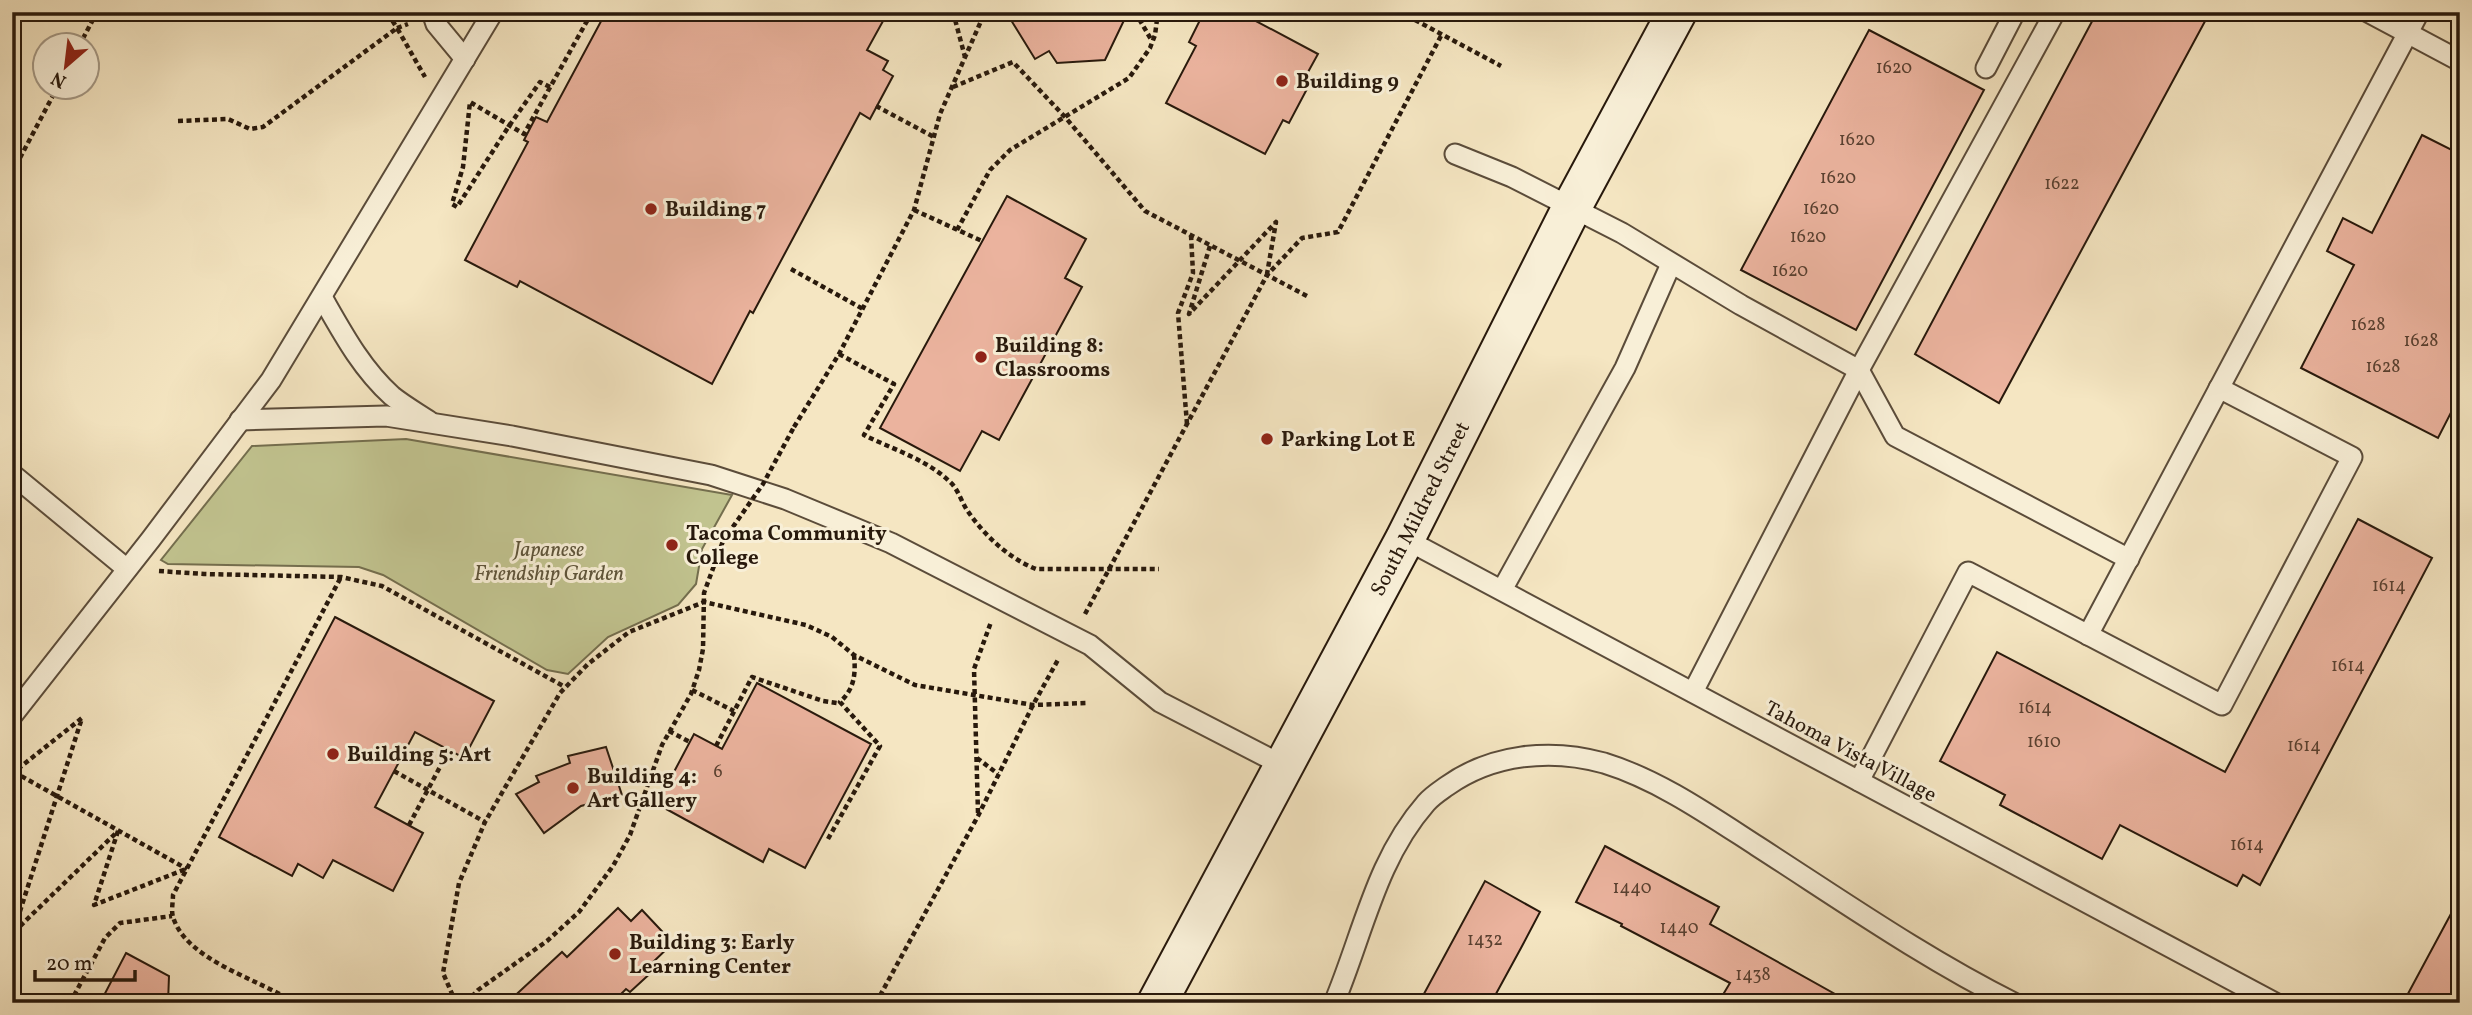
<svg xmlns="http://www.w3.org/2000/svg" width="2472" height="1015" font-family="Vollkorn,serif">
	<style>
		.green { fill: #c1c38f; stroke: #746e4e; stroke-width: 2 }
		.building { fill: #ebb39e; stroke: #28190c; stroke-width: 2 }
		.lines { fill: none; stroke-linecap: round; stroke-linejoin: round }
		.service-casing { stroke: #5b4c3a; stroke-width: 23 }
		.secondary-casing { stroke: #28190c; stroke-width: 42 }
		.path { stroke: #28190c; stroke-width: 4.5; stroke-dasharray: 5 3.5; stroke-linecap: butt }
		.service { stroke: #f8efd7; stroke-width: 19 }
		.secondary { stroke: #f8efd7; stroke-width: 38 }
		.path-bridge { stroke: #28190c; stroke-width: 4.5; stroke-dasharray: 5 3.5; stroke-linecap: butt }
		.poi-dot { fill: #8f2418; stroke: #f8efd7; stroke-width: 2.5 }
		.labels { text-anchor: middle; stroke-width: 6; stroke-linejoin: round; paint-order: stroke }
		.number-label { font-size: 18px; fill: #594030 }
		.poi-label { font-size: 21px; font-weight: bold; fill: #28190c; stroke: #f8efd7; text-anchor: start }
		.street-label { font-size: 21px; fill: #28190c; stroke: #f8efd7 }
		.park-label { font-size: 21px; font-style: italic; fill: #5e543a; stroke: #f8efd7 }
	</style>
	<rect width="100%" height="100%" fill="#f5e6c2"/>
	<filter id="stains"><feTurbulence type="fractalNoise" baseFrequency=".00286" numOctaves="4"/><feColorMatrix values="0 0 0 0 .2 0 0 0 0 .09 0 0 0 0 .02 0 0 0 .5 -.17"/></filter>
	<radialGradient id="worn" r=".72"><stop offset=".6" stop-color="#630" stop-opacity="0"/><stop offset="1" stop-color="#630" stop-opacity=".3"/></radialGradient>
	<path class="green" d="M406,439L732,495L702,549L696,584L678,605L608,637L568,674L547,670L383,575L359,567L168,564L161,560L252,446Z"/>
	<g class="building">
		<path d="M606,12H888L867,50L888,61L883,70L893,76L870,119L860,113L753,313L750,311L712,384L520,281L517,287L465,260L528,142L524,140L536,117L547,122Z"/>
		<path d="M1006,12H1128L1105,60L1057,63L1049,51L1035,59Z"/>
		<path d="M1204,12H1239L1318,54L1302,83L1308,87L1289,123L1283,120L1265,154L1166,103L1196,46L1189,42Z"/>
		<path d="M2097,12H2210L1999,403L1915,354Z"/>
		<path d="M1869,30L1984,90L1856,330L1741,270Z"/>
		<path d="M2422,135L2460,154V395L2438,438L2301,368L2354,265L2327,251L2343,218L2372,233Z"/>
		<path d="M1007,196L1086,239L1065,278L1082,287L999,440L982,431L960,471L880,428Z"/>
		<path d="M2358,519L2432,558L2260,885L2243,875L2237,886L2120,825L2102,859L2000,805L2005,795L1940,761L1997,652L2225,772Z"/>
		<path d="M335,617L494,701L464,758L415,732L375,807L423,833L393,891L333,860L323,878L298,864L292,876L219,837Z"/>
		<path d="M757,683L871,744L805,868L769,849L763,862L657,804L694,734L722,749Z"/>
		<path d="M606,747L622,795L581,806L544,833L516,794L539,782L536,776L570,763L568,756Z"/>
		<path d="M1605,846L1719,907L1710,924L1851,1003H1718L1730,983L1621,926L1622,924L1576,902Z"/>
		<path d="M1485,881L1540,912L1521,948L1491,1003H1419Z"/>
		<path d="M2460,897V1003H2403Z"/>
		<path d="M618,908L631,921L642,910L673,943L650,965L655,969L630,992L626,989L612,1003H507L562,952L567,957Z"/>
		<path d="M126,953L169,976L168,1003H100Z"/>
	</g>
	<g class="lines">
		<g class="service-casing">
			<g id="service">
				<path d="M432,12L436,24L465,59"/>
				<path d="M2368,12L2460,61"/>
				<path d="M1986,68L2015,12"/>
				<path d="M1455,154L1512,177L1622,233L1741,305L1859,370L1895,436L2129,559"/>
				<path d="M322,297C342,332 361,368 392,396C403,405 417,413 429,421"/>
				<path d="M240,420L386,416L512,436L711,475L785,499L891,543L1090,645L1160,702L1284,766"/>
				<path d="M12,474L127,569"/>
				<path d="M1405,539L2275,1003"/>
				<path d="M1502,590L1625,368L1671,264"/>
				<path d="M2088,635L2419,12"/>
				<path d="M1693,692L1859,370L2055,12"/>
				<path d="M12,716L151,539L271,380L493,12"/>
				<path d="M1859,781L1968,572L2222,705L2352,457L2219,388"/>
				<path d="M1334,1003C1363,934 1376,860 1426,803C1432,796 1440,791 1447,786C1492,754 1551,748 1604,763C1659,780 1709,815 1757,846C1841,900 1924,958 2014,1003"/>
			</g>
		</g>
		<g class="secondary-casing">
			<g id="secondary">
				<path id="s1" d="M1157,1003L1405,539L1572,207L1677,12"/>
			</g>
		</g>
		<g class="path">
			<path d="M378,12L392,20L397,28L408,24"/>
			<path d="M953,12L965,57"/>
			<path d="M1135,12L1152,41"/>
			<path d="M1400,12L1501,66"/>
			<path d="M2454,29L2460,18"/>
			<path d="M79,46L97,12"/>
			<path d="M550,87L540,82L509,126L457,207L452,204L463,167L470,102L524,134L592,12"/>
			<path d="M953,87L1013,62L1065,117L1145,211L1307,296"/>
			<path d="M876,106L934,137"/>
			<path d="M178,121L228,119L250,129L263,127L397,28L425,77"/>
			<path d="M12,173L57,88"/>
			<path d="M914,210L982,241"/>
			<path d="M957,230L990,170L1010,150L1129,78L1150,48L1155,35L1158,12"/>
			<path d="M1210,246L1189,314L1276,222L1267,274"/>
			<path d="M791,269L863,309"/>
			<path d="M839,354L894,384L864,435C892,449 928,460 950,482C958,489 961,501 967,510C984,535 1008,558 1036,569H1159"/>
			<path d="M1187,424L1178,313L1193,273L1191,235"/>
			<path d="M794,427L839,354L914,210L940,114L985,12"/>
			<path d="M159,571L204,574L341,577L382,586L565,687"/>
			<path d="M1085,614L1267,275L1302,238L1338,232L1442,34"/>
			<path d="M692,690L734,711"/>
			<path d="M669,731L690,742"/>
			<path d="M716,746L752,677L823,701L837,703"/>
			<path d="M977,758L998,774"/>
			<path d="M394,771L485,822"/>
			<path d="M14,772L187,869"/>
			<path d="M978,813L974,669L991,622"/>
			<path d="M409,825L449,750"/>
			<path d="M118,831L94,905L186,869"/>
			<path d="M828,839L880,746L840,702C854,689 856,675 854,655"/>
			<path d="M14,932L118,831"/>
			<path d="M12,936L82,718L14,772"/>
			<path d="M70,1003L105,938L120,923L172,916"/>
			<path d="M294,1003C261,979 187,962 173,917C171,911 173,902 173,895L341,577"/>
			<path d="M456,1003L443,973L459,883L485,822L560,693L588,664L629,632L704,602L806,625L832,637L854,655L915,685L1033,705L1087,703"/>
			<path d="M466,1003L478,990L547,941L579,912L613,866L630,835L662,745L691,694L699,670L703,649L704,593L723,541"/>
			<path d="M876,1003L978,816L1033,705L1059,658"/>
		</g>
		<use href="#service" class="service"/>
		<use href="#secondary" class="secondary"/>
		<path class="path-bridge" d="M723,541L763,484L794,427"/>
	</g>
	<g class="poi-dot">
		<circle cx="1282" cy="81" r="7"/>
		<circle cx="651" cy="209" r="7"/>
		<circle cx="981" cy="357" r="7"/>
		<circle cx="1267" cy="439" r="7"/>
		<circle cx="672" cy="545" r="7"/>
		<circle cx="333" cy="754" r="7"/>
		<circle cx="573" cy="788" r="7"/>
		<circle cx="615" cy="954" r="7"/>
	</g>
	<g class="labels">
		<g class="number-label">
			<text x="1894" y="73">1620</text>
			<text x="1857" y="145">1620</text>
			<text x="1838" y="183">1620</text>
			<text x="2062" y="189">1622</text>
			<text x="1821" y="214">1620</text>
			<text x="1808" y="242">1620</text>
			<text x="1790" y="276">1620</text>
			<text x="2368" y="330">1628</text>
			<text x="2421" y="346">1628</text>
			<text x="2383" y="372">1628</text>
			<text x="2389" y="591">1614</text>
			<text x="2348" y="671">1614</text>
			<text x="2035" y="713">1614</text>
			<text x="2044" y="747">1610</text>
			<text x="2304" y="751">1614</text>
			<text x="718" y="777">6</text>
			<text x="2247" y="850">1614</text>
			<text x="1632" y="893">1440</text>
			<text x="1679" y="933">1440</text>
			<text x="1485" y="945">1432</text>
			<text x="1753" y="980">1438</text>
		</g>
		<g class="poi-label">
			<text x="1296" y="88">Building 9</text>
			<text x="665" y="216">Building 7</text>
			<text x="995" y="352">Building 8:<tspan x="995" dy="24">Classrooms</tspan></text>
			<text x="1281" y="446">Parking Lot E</text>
			<text x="686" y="540">Tacoma Community<tspan x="686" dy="24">College</tspan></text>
			<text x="347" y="761">Building 5: Art</text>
			<text x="587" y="783">Building 4:<tspan x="587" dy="24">Art Gallery</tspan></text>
			<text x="629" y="949">Building 3: Early<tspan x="629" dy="24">Learning Center</tspan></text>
		</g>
		<g class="street-label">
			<text dy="7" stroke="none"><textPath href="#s1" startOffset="560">South Mildred Street</textPath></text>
			<text transform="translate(1851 751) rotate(28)" y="7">Tahoma Vista Village</text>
		</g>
		<g class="park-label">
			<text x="549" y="556">Japanese<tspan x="549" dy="24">Friendship Garden</tspan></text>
		</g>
	</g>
	<rect width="2472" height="1015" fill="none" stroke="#f5e6c2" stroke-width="42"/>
	<rect x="14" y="14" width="2444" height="987" fill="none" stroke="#28190c" stroke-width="3.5"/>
	<rect x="21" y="21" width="2430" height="973" fill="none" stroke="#28190c" stroke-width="2"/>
	<g transform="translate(66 66) rotate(208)"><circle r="33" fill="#f8efd7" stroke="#a59986" stroke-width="2"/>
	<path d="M0-5L12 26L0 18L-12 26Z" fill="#8f2418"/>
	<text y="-10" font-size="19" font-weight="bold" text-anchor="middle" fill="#28190c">N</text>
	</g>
	<path d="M35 970v10h100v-10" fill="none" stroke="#28190c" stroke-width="3.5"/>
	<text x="46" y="970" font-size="21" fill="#28190c" stroke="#f8efd7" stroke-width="5" paint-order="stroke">20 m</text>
	<rect width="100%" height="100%" filter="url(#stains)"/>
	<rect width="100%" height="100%" fill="url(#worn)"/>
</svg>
